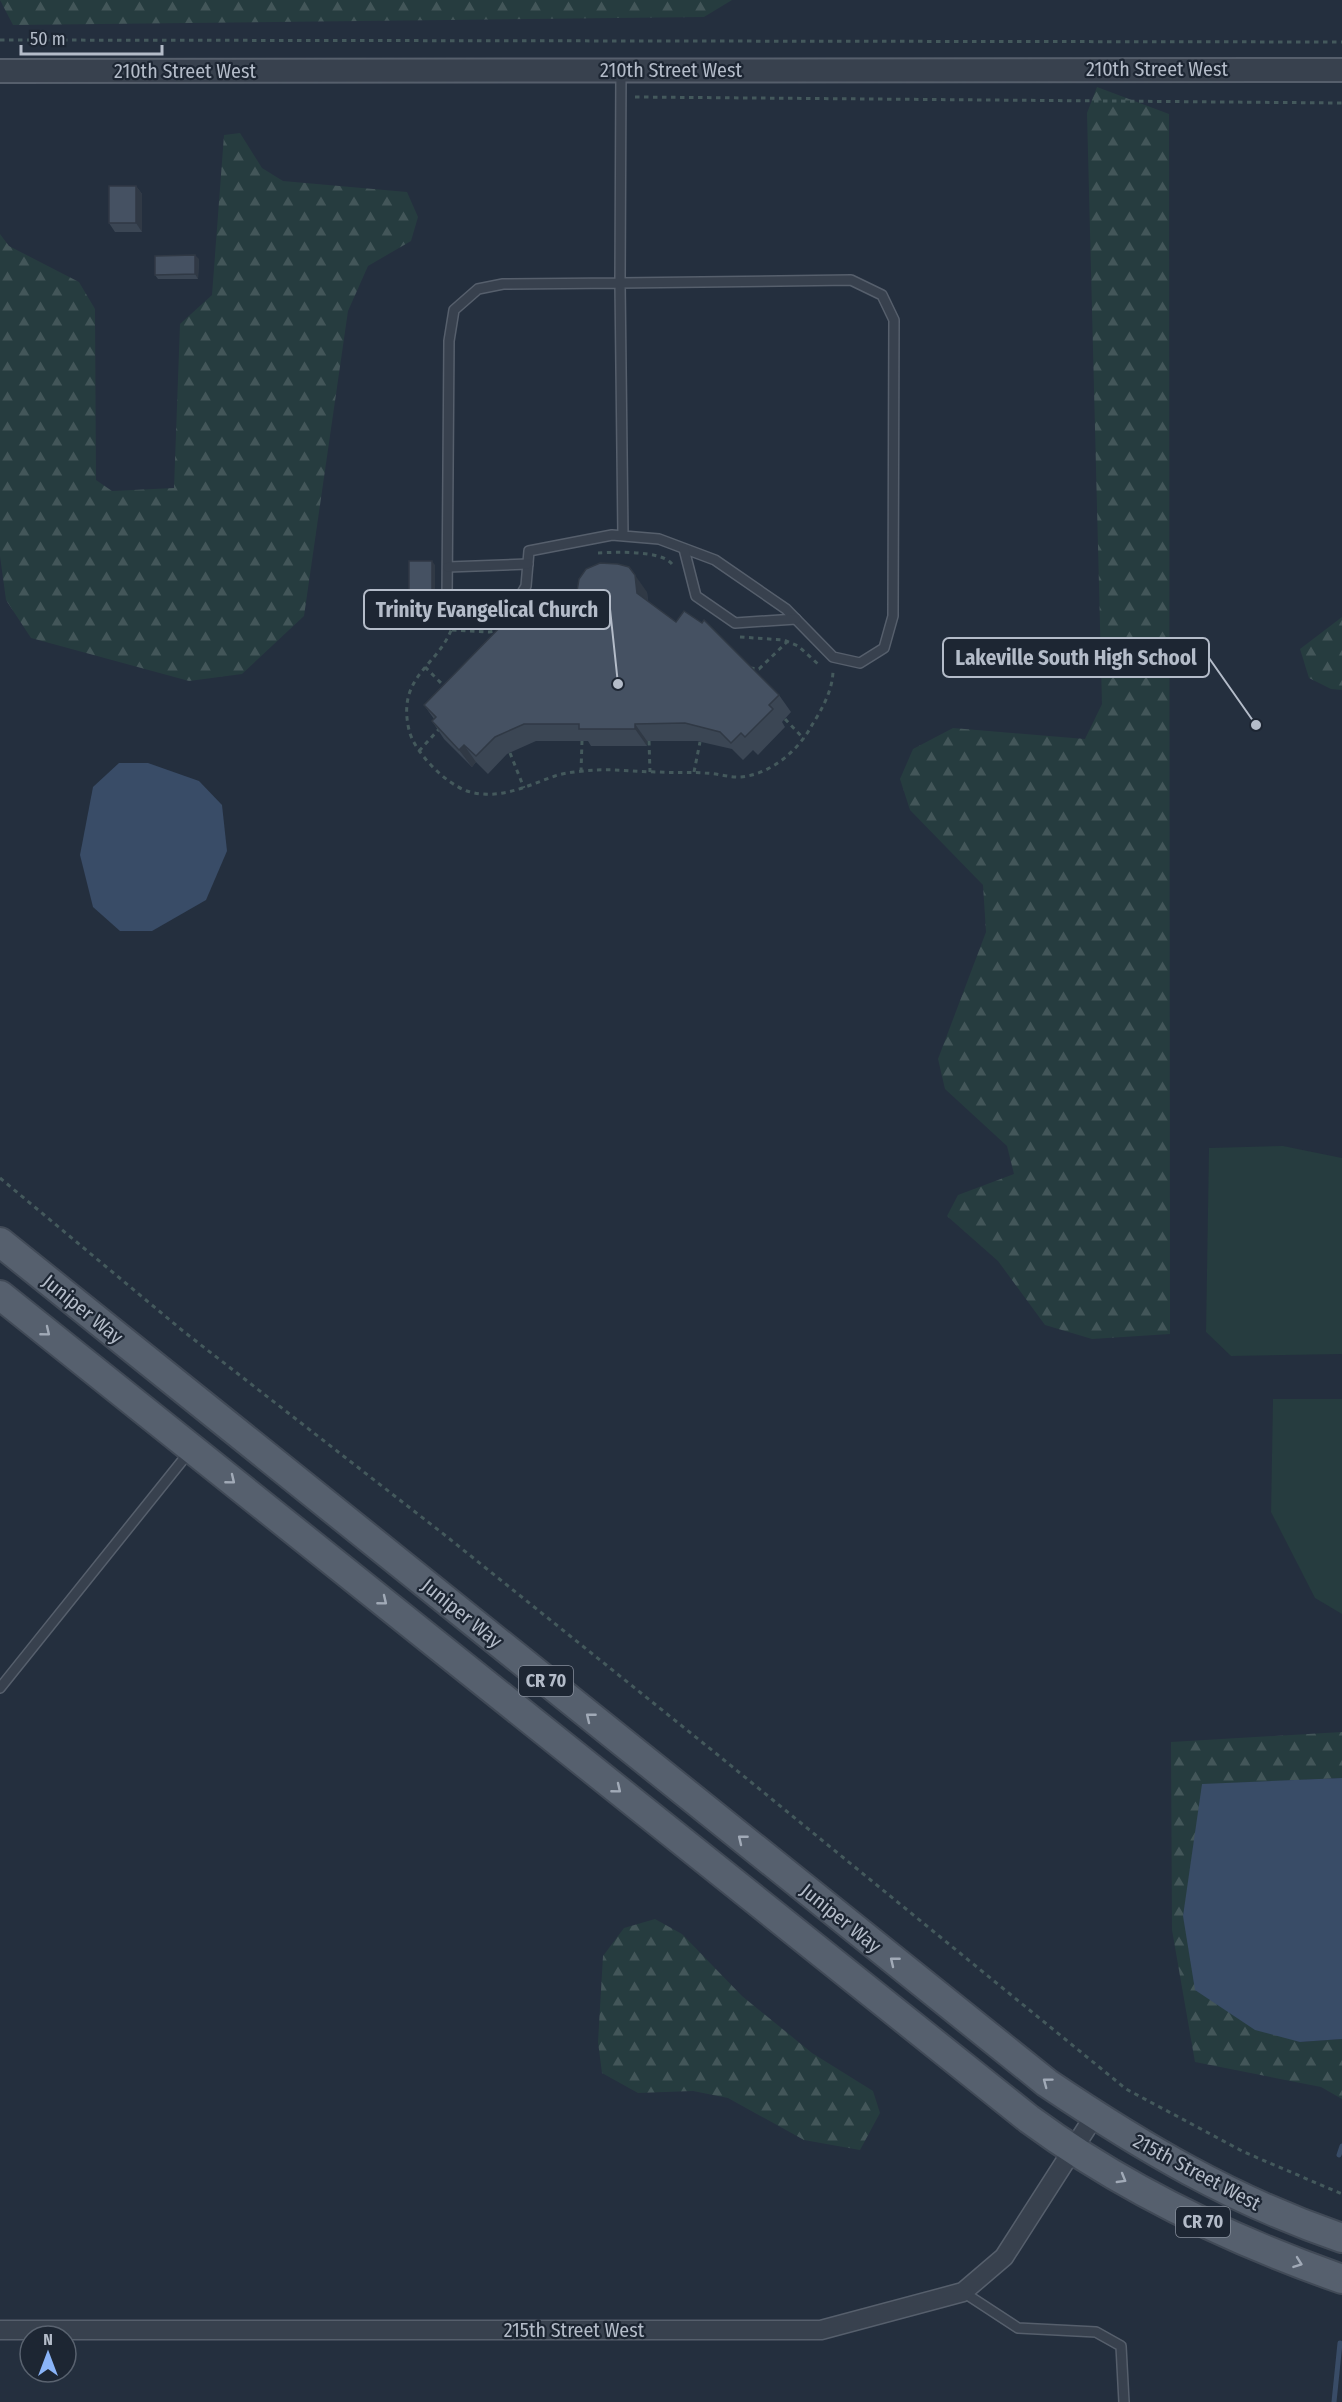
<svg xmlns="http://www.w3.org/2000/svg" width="1342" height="2402" font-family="'Fira Sans Condensed',sans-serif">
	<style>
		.forest { fill: url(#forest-firs) }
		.garden { fill: #263c3f }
		.water { fill: #394c67 }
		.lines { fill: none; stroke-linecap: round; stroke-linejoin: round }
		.stream { stroke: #394c67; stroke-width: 5 }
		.service-casing { stroke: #565f6c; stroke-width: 12 }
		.minor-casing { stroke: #565f6c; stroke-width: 21 }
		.tertiary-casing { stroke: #565f6c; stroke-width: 26 }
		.primary-casing { stroke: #414a57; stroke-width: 32 }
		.path { stroke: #44595c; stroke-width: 3; stroke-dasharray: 4.5 4.5; stroke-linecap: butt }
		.service { stroke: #38414e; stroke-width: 9 }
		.minor { stroke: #38414e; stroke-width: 18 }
		.tertiary { stroke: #38414e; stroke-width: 22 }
		.primary { stroke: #56606e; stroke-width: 28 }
		.wall { fill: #3b4654 }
		.shaded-wall { fill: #303945 }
		.building { fill: #455162; stroke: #303945; stroke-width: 1.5 }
		.oneway { stroke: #a1aab7 }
		.labels { text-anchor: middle; stroke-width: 4.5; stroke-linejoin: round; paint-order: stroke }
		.shield { fill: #1d2633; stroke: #878f9c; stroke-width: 1.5 }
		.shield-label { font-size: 18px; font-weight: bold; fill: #b4bcc9 }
		.street-label { font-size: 20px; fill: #b4bcc9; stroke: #1d2633 }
		.leader { fill: none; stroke: #b4bcc9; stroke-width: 2 }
		.callout-dot { fill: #b4bcc9; stroke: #1d2633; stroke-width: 2 }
		.callout { fill: #1d2633; stroke: #b4bcc9; stroke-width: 2 }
		.callout-label { font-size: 21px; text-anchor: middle; font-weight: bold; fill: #b4bcc9 }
	</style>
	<defs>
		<pattern id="forest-firs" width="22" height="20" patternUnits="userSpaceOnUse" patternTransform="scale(1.5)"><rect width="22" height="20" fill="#263c3f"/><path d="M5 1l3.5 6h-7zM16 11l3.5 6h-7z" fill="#435659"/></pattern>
	</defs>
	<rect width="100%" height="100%" fill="#242f3e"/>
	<g class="forest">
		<path d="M0,0H732L704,17L13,25Z"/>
		<path d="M1097,87L1169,114L1170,1334L1092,1339L1045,1325L998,1261L947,1216L958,1195L1014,1174L1007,1146L945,1089L938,1059L986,932L983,885L910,810L900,779L913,749L953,728L1085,739L1102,704L1087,113Z"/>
		<path d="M240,133L262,168L283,181L407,192L418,217L411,241L368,266L348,311L304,616L242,674L189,681L31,638L6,600L0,556V234L9,246L79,282L95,309L96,480L112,491L174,488L180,324L212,295L224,135Z"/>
		<path d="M1342,617V690L1331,689L1309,678L1300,649Z"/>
		<path d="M1342,1732V1778L1202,1785L1300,2042L1342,2039V2099L1321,2087L1195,2062L1172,1930L1171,1742Z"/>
		<path d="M655,1919L682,1934L742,1996L812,2053L873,2091L880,2113L860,2150L804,2140L728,2098L693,2091L638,2093L602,2073L598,2042L603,1956L624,1928Z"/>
	</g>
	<g class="garden">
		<path d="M1283,1146L1342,1158V1354L1231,1356L1206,1332L1209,1148Z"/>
		<path d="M1273,1399H1342V1614L1315,1598L1271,1512Z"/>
	</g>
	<g class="water">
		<path d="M119,763H148L199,781L222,805L227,851L206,900L152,931H120L93,907L80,855L93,787Z"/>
		<path d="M1342,1778V2039L1300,2042L1255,2030L1195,1990L1183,1916L1202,1784Z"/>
	</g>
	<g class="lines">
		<g class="stream">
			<path d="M1339,2155L1342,2146"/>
			<path d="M1334,2402L1340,2343"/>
		</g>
		<g class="service-casing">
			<g id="service">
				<path d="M621,70L620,283L851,280L882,295L894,320L893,616L884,648L860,663L833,657L786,609L715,560L659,539L612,535L529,551L526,586L512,611L464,615L447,599L449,341L454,310L478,289L503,284L620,283L623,536"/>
				<path d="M684,549L696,596L735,623L796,619"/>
				<path d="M448,567L528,564"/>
				<path d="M0,1688L190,1451"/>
				<path d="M963,2292L1018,2328L1096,2332L1121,2346L1124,2402"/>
			</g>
		</g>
		<g class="minor-casing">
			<path id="minor" d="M0,2330H821L963,2292L1004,2257L1095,2115"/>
		</g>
		<g class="tertiary-casing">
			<path id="tertiary" d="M0,71L1342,70"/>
		</g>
		<g class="primary-casing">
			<g id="primary">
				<path d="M0,1242L1047,2083C1142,2147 1233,2201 1342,2238"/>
				<path d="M0,1295L1029,2119C1124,2189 1231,2240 1342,2279"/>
			</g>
		</g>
		<g class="path">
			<path d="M0,40L1342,42"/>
			<path d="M635,97L1342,103"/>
			<path d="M598,553C615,552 661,550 672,564"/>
			<path d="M534,599L569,601"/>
			<path d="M454,622C441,667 396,673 409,730C414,752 446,784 467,791C499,801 526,786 555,776C567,772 583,771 596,770C617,769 638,772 659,772C675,773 690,772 705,773C717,773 730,778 741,777C771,774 798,751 812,725C822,709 833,690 833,670"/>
			<path d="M452,630L489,632L501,630"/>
			<path d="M740,637L784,640L798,646L818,664"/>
			<path d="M425,667L445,687"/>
			<path d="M750,668L759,669L788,641"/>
			<path d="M785,719L804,739"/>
			<path d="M649,741L650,772"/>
			<path d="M419,751L440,728"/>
			<path d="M510,753L524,788"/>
			<path d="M581,772L582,741"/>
			<path d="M694,772L700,742"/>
			<path d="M0,1178L183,1331L446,1536L713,1751L1126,2089L1244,2152L1342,2194"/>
		</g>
		<use href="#service" class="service"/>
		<use href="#minor" class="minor"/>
		<use href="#tertiary" class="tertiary"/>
		<use href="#primary" class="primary"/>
	</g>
	<g class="wall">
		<path d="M136,186L142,194V232H115L109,223Z"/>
		<path d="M199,259L198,279H158L155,275Z"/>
		<path d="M435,565V600H412L409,596Z"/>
		<path d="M577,591L647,592L648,602L779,695L791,712L782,722L785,727L758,755L753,750L743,760L732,749L697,741H647V746H591L588,741H536L507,754L488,774L476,762L472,767L444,739L432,721L434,719L424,705L510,625L539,623Z"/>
	</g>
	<g class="shaded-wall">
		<path d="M136,186L142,194V232L136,223Z"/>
		<path d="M195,255L199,259L198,279L195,274Z"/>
		<path d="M432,561L435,565V600L432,596Z"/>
		<path d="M635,575L647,592L649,611L637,593Z"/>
		<path d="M635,724L647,741V746L635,729Z"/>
		<path d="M464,745L476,762L472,767L459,750Z"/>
	</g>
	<g class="building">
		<rect x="109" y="186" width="27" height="37"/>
		<path d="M195,255V274L155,275V256Z"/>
		<rect x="409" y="561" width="23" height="35"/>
		<path d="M600,563L618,564L629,567L635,575L637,593L676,622L684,611L702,623L704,620L779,695L769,705L773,709L745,737L741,733L731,743L720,732L685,723L635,724V729H579V724H524L495,737L476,756L464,745L459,750L432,721L436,717L424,705L506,621L510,625L530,611L539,623L577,591L579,579L586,569Z"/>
	</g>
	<defs><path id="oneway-chevron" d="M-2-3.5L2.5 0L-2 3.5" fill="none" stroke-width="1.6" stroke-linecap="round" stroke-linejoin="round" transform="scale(1.5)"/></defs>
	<g class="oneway">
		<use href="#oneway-chevron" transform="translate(46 1332) rotate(39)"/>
		<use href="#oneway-chevron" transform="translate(231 1480) rotate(39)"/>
		<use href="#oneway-chevron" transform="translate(383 1601) rotate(39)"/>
		<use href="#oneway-chevron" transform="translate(590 1717) rotate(-141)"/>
		<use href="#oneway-chevron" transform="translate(617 1789) rotate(39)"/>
		<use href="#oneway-chevron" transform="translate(742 1839) rotate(-141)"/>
		<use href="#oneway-chevron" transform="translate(894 1961) rotate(-141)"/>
		<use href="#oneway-chevron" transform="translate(1047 2082) rotate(-143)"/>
		<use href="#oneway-chevron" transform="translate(1122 2179) rotate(30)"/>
		<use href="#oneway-chevron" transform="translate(1298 2263) rotate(20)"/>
	</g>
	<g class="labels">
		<g class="shield">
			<rect x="519" y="1666" width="54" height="30" rx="4.5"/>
			<rect x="1176" y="2207" width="54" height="30" rx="4.5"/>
		</g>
		<g class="shield-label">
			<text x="546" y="1687">CR 70</text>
			<text x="1203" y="2228">CR 70</text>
		</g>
		<g class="street-label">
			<text x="1157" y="76">210th Street West</text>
			<text x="671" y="77">210th Street West</text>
			<text x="185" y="78">210th Street West</text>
			<text transform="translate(83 1309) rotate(39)" y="7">Juniper Way</text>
			<text transform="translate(462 1613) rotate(39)" y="7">Juniper Way</text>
			<text transform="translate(841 1918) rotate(39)" y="7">Juniper Way</text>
			<text transform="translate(1197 2172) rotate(28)" y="7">215th Street West</text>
			<text x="574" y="2337">215th Street West</text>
		</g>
	</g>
	<path class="leader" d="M618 684L610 609M1256 725L1209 658"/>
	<g class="callout-dot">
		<circle cx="618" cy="684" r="6"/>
		<circle cx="1256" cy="725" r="6"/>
	</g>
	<g class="callout">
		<rect x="364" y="590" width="246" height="39" rx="6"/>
		<rect x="943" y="638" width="266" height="39" rx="6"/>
	</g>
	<g class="callout-label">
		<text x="487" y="617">Trinity Evangelical Church</text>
		<text x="1076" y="665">Lakeville South High School</text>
	</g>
	<g transform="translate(48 2354)"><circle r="28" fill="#1d2633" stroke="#59626f" stroke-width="1.5"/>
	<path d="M0-4.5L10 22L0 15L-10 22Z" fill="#8ab4f8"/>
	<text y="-9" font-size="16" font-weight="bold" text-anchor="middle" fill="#b4bcc9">N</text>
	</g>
	<path d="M21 45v9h141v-9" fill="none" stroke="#b4bcc9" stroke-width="3"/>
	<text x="30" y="45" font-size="18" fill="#b4bcc9" stroke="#1d2633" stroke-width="4.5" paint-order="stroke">50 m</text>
</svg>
